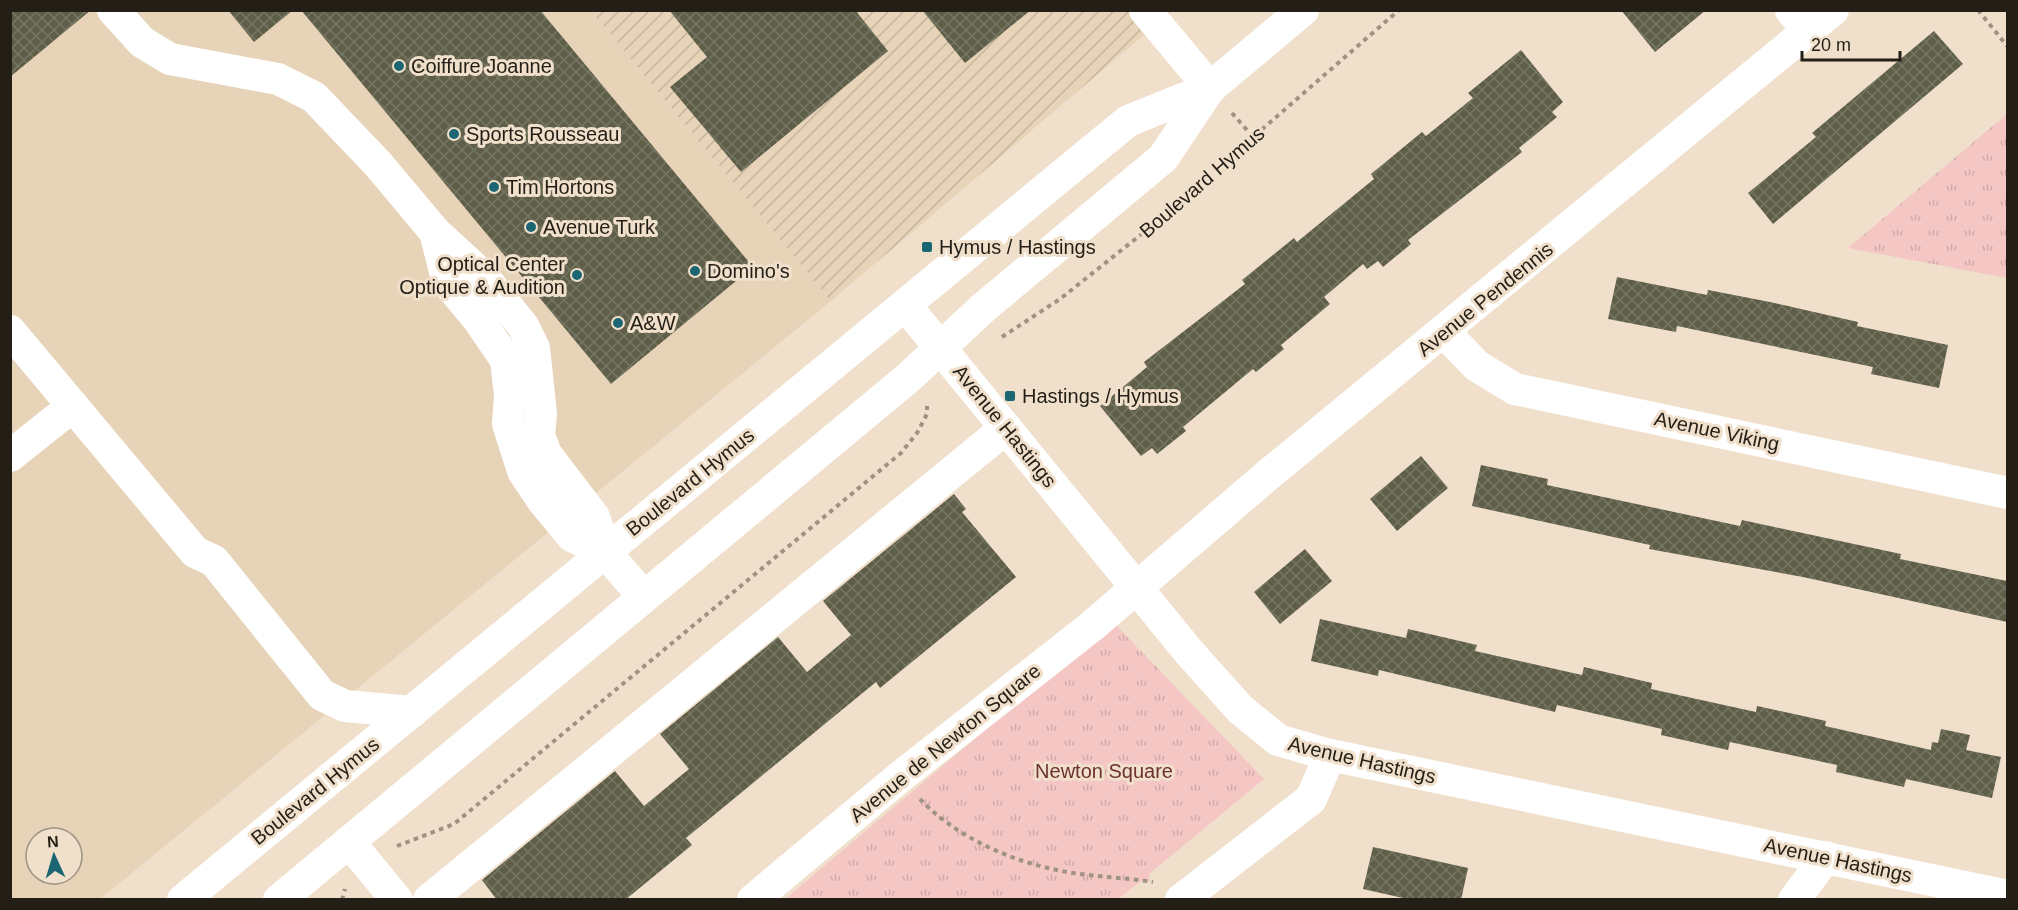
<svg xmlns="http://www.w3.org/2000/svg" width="2018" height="910" font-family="Arial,sans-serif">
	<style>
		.built { fill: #e7d3b7; fill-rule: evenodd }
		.industrial { fill: url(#industrial-furrows) }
		.grass { fill: url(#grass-tufts) }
		.building { fill: url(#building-cross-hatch) }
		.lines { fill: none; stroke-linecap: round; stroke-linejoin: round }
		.path { stroke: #9e9383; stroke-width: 4; stroke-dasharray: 4.5 4.5; stroke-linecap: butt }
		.minor { stroke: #fff; stroke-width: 32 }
		.poi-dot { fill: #1c6573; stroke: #f0e0cb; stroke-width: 2 }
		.labels { text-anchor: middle; stroke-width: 6; stroke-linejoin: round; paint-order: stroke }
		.poi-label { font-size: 20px; fill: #231e16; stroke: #f0e0cb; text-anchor: start }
		.street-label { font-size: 20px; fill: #231e16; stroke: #f0e0cb }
		.park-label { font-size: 20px; fill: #6e3132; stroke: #f0e0cb }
	</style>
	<defs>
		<pattern id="industrial-furrows" width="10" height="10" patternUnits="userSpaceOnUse" patternTransform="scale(1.5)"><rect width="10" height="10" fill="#e7d3b7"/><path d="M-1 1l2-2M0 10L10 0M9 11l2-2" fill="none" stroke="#c6b59d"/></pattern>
		<pattern id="grass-tufts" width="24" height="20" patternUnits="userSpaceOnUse" patternTransform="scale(1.5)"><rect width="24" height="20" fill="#f4c6c4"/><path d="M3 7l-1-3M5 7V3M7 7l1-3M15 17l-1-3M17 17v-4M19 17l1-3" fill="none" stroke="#d1aaa8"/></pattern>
		<pattern id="building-cross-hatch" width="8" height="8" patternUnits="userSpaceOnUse" patternTransform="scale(1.5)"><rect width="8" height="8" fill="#5f5e48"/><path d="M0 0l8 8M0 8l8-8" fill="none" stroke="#767664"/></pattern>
	</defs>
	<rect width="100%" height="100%" fill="#f0e0cb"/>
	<path class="built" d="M10,11H591L831,301L100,899H11ZM36,838H72V874H36Z"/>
	<path class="industrial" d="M591,11H1172L831,301Z"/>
	<g class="grass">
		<path d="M2007,114V278L1848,248Z"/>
		<path d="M1113,622L1264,779L1149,874L1150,882L1141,881L1118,899L784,900Z"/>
	</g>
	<g class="building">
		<path d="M10,10H91L10,77Z"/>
		<path d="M228,10H293L254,42Z"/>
		<path d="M301,10H540L753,267L611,384Z"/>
		<path d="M669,10H855L888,51L741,172L670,87L707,57Z"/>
		<path d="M922,10H1031L965,63Z"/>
		<path d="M1621,10H1706L1655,52Z"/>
		<path d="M1934,31L1963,64L1773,224L1748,193L1816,137L1812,133Z"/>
		<path d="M1521,50L1563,102L1552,112L1557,117L1519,148L1522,152L1408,240L1411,244L1383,267L1378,261L1367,269L1363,264L1324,297L1330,304L1281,345L1284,349L1256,372L1253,369L1183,427L1186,431L1157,454L1152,448L1141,456L1100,406L1147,367L1144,362L1245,284L1242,280L1294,238L1297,242L1374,179L1371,174L1422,132L1426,136L1473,98L1468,93Z"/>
		<path d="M1617,277L1707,295L1708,290L1770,302L1858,322L1857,326L1948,345L1939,388L1871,374L1873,367L1677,326L1676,332L1608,319Z"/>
		<path d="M1421,456L1448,488L1397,531L1370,499Z"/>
		<path d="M1481,465L1548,479L1547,485L1740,526L1742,520L1901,554L1900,559L2007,581V622L1803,577L1649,549L1650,545L1472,506Z"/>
		<path d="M954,494L966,509L962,512L1016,577L880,688L876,682L686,838L692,845L625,900H497L482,880L615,771L644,806L689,769L660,734L778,637L807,672L851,635L823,601Z"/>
		<path d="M1305,549L1332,581L1280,624L1254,592Z"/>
		<path d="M1320,619L1406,638L1408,629L1477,645L1475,651L1582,675L1584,667L1652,683L1651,689L1756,712L1757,706L1826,721L1825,726L1931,750L1932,742L1938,743L1941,729L1970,735L1966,750L2001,757L1992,798L1906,779L1904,787L1836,772L1837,765L1730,742L1728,750L1661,735L1662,729L1557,705L1555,712L1379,670L1378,676L1311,661Z"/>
		<path d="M1373,847L1468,868L1461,900H1412L1363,889Z"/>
	</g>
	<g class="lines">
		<g class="path">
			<path d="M1978,10L2008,47"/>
			<path d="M1232,113L1254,138"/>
			<path d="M1002,337L1060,299L1143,233L1399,10"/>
			<path d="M920,799C955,836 1008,860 1057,870C1089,877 1122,877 1153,882"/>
			<path d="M397,846L454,824L901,453L917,433L927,414V406"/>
			<path d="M342,900L345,889"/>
		</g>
		<g class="minor">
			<path d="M113,10L142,42L170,59L278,79L314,97L378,164L435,232L483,276L523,326L534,348L541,414L539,435L546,454L594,517L606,553L643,596"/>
			<path d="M1145,10L1210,88"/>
			<path d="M1791,10L1809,32"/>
			<path d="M435,232L448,283L478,319L506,360L510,396L508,424L523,471L543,501L572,536L606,553"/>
			<path d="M906,306L1189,652L1240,709L1278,740L1330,755L2008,896"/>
			<path d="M10,331L195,552L214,561L322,695L345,706L412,712"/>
			<path d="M1444,332L1477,366L1515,389L2008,493"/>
			<path d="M10,456L73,406"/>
			<path d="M349,842L397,900"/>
			<path d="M183,900L1128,121L1210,88L1303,10"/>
			<path d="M279,900L908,378L983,308L1163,158L1210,88"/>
			<path d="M429,900L1006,428"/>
			<path d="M753,900L900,777L1092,626L1269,474L1833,10"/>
			<path d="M1181,900L1311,799L1330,755"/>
			<path d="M1794,900L1826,857"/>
		</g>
	</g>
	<g class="poi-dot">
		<circle cx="399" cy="66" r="6"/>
		<circle cx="454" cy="134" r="6"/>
		<circle cx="494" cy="187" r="6"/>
		<circle cx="531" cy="227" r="6"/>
		<rect x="921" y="241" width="12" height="12" rx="3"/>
		<circle cx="695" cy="271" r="6"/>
		<circle cx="577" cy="275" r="6"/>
		<circle cx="618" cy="323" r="6"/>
		<rect x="1004" y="390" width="12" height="12" rx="3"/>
	</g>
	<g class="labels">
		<g class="poi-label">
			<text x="411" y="73">Coiffure Joanne</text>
			<text x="466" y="141">Sports Rousseau</text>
			<text x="506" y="194">Tim Hortons</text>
			<text x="543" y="234">Avenue Turk</text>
			<text x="939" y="254">Hymus / Hastings</text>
			<text x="565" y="271" text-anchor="end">Optical Center<tspan x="565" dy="23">Optique &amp; Audition</tspan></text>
			<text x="707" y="278">Domino's</text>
			<text x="630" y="330">A&amp;W</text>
			<text x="1022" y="403">Hastings / Hymus</text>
		</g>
		<g class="street-label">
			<text transform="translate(1202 182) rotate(-41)" y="7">Boulevard Hymus</text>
			<text transform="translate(1485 299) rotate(-39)" y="7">Avenue Pendennis</text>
			<text transform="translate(1005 426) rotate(51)" y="7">Avenue Hastings</text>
			<text transform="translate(1717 431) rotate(12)" y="7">Avenue Viking</text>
			<text transform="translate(690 482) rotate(-39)" y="7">Boulevard Hymus</text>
			<text transform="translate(945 743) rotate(-39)" y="7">Avenue de Newton Square</text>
			<text transform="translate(1362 760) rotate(13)" y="7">Avenue Hastings</text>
			<text transform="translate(315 791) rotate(-39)" y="7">Boulevard Hymus</text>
			<text transform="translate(1838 860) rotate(12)" y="7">Avenue Hastings</text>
		</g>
		<g class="park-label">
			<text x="1104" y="778">Newton Square</text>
		</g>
	</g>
	<rect width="2018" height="910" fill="none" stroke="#231e16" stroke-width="24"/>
	<g transform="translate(54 856) rotate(356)"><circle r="28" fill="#f0e0cb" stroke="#9e9283" stroke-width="1.5"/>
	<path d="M0-4.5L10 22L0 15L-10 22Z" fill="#1c6573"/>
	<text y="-9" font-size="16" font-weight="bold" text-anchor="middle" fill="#231e16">N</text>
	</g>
	<path d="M1802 51v9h98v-9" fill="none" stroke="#231e16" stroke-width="3"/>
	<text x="1811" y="51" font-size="18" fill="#231e16" stroke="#f0e0cb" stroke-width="4.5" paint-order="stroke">20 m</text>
</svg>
